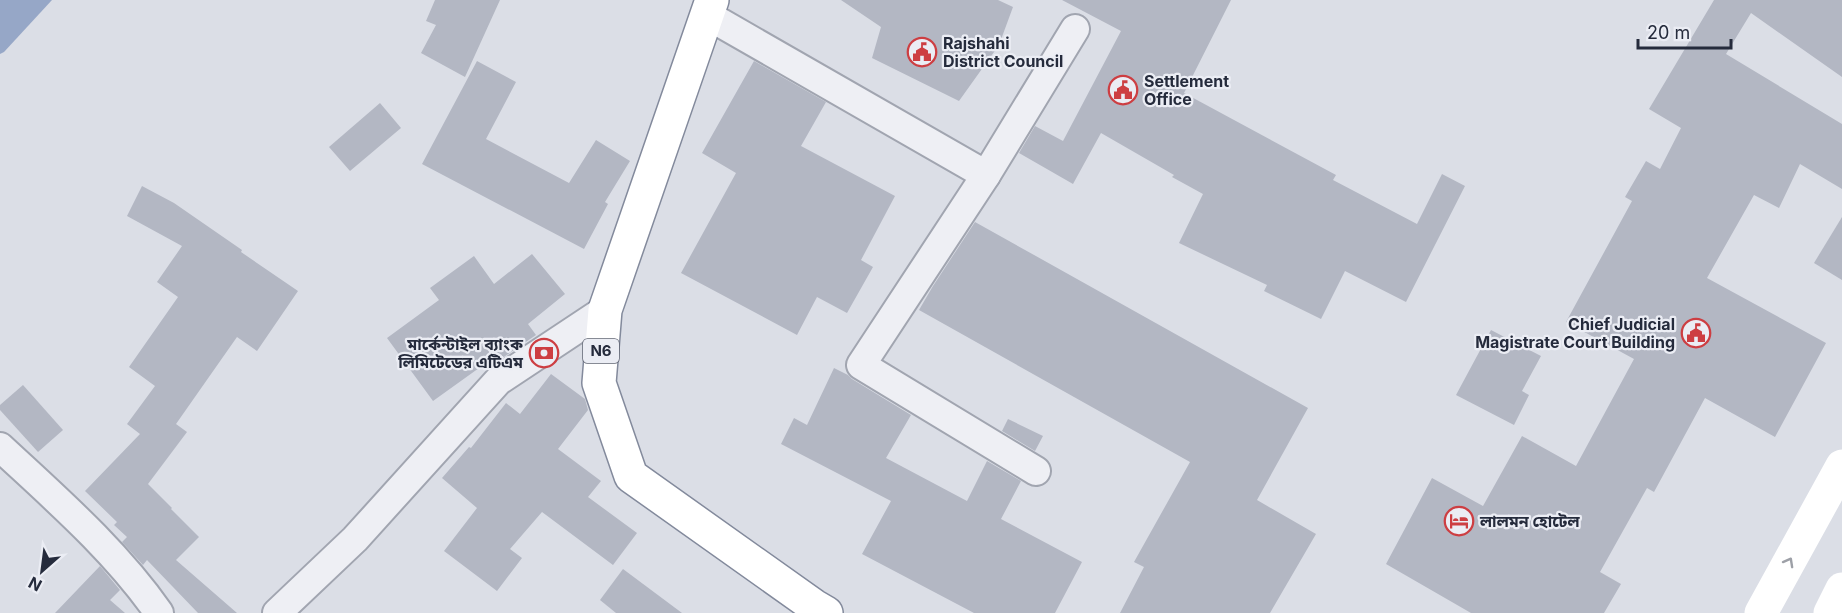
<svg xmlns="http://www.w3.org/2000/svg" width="1842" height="613" font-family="Inter,'Noto Sans Bengali',sans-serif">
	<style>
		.water { fill: #96a7c7 }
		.building { fill: #b3b7c3 }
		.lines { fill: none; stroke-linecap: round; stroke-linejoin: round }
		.street-casing { stroke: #a1a5b0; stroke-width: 32 }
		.highway-casing { stroke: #838a9c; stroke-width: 36 }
		.street { stroke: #eeeff4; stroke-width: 28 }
		.secondary { stroke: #fff; stroke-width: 33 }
		.highway { stroke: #fff; stroke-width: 33 }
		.oneway { stroke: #9da0a7 }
		.labels { text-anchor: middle; stroke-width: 4.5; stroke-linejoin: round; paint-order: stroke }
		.shield { fill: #ebedf4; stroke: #606573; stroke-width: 1.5 }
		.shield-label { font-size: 15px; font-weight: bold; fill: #252b3c }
		.poi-label { font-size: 16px; font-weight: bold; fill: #252b3c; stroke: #ebedf4; text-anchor: start }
	</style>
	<rect width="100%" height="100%" fill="#dbdee6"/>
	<path class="water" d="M0,0H52L4,52L0,54Z"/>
	<g class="building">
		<path d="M435,0H500L465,77L421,53L436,25L426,21Z"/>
		<path d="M841,0H998L1013,7L999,45L959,101L872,58L881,27Z"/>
		<path d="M1062,0H1231L1184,93L1336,175L1333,180L1417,224L1442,174L1465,186L1406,302L1345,271L1321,319L1264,291L1267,285L1179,243L1203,194L1172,177L1174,175L1101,133L1073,184L1019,153L1035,126L1063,141L1121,31Z"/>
		<path d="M1714,0H1842V77L1751,13L1726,54L1842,124V189L1800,164L1779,208L1754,195L1707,278L1826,343L1775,437L1705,398L1654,492L1647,488L1600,572L1621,584L1604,613H1471L1386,564L1432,478L1483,506L1522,436L1576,466L1634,359L1566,322L1632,201L1625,197L1646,161L1660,169L1681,128L1649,109Z"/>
		<path d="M477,61L516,82L486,139L569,183L596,140L630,161L605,202L608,204L584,249L422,164Z"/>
		<path d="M754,61L826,102L801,146L895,196L861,260L873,267L847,313L817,297L797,335L681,273L736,173L702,153Z"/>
		<path d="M380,103L401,128L350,171L329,147Z"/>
		<path d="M142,186L174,203L242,250L241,252L298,291L257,351L237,337L176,424L187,432L148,484L172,508L171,509L199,537L176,560L237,613H198L147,560L143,565L122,542L127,537L114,525L117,522L85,491L140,434L127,424L155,386L129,367L178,297L157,282L182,246L127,216Z"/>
		<path d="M1842,217V280L1814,263Z"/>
		<path d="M975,222L1308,408L1257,500L1316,534L1270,613H1120L1144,567L1134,562L1190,462L919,310L933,286Z"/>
		<path d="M532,254L565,294L528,324L536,335L489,367L486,363L433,401L387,338L439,300L430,288L474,256L494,284Z"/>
		<path d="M1491,330L1541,356L1522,391L1529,395L1514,425L1456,395Z"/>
		<path d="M834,368L848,375L852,379L911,415L886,458L967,501L987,461L1021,481L1001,519L1082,562L1055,613H974L862,554L891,501L781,444L794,418L807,425Z"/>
		<path d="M551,374L585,399L588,410L558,449L601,481L588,497L637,533L613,565L542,512L510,549L522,558L497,591L444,551L477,508L442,478L469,447L471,448L506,403L520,414Z"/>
		<path d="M23,385L63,430L38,452L0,410V405Z"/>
		<path d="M1008,419L1043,436L1035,451L1002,431Z"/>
		<path d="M100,566L120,590L110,600L125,613H55Z"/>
		<path d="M623,569L682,613H616L600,600Z"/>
	</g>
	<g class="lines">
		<g class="street-casing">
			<g id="street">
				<path d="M707,15L986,175"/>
				<path d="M0,447C56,499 115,550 159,613"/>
				<path d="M1036,471L861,365L986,175L1075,29"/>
				<path d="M277,613L355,539L498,381L605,310"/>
			</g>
		</g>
		<g class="highway-casing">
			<path id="highway" d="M712,0L605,310L599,383L631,476L814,606L826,613"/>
		</g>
		<use href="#street" class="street"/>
		<g class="secondary">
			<path d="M1761,613L1842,466"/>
			<path d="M1830,613L1842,589"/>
		</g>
		<use href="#highway" class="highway"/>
	</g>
	<defs><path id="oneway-chevron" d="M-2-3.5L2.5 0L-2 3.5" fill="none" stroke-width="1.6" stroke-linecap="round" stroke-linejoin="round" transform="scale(1.5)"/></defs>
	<use class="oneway" href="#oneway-chevron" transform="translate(1789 562) rotate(-61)"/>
	<defs>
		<g id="civic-ring" transform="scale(1.5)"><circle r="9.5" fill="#ebedf4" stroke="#cd3e42" stroke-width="1.5"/><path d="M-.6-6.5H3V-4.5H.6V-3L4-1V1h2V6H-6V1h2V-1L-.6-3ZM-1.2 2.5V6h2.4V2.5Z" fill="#cd3e42"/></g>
		<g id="bank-ring" transform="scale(1.5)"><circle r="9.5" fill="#ebedf4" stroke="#cd3e42" stroke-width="1.5"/><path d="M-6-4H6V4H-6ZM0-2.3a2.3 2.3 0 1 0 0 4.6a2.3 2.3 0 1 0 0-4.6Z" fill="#cd3e42"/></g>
		<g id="hotel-ring" transform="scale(1.5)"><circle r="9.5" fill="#ebedf4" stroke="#cd3e42" stroke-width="1.5"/><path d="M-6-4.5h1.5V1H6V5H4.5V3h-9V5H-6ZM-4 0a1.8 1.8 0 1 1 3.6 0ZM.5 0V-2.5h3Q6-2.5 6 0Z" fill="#cd3e42"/></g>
	</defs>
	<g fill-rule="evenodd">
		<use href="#civic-ring" x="922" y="52"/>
		<use href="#civic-ring" x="1123" y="90"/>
		<use href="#civic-ring" x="1696" y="333"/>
		<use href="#bank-ring" x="544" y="353"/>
		<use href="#hotel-ring" x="1459" y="521"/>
	</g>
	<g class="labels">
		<rect class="shield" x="583" y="339" width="36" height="24" rx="4.5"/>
		<g class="shield-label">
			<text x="601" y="356">N6</text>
		</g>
		<g class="poi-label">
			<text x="943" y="49">Rajshahi<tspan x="943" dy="18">District Council</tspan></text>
			<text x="1144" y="87">Settlement<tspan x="1144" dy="18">Office</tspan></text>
			<text x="1675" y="330" text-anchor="end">Chief Judicial<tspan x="1675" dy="18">Magistrate Court Building</tspan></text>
			<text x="523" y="350" text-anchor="end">মার্কেন্টাইল ব্যাংক<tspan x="523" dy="18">লিমিটেডের এটিএম</tspan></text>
			<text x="1480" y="527">লালমন হোটেল</text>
		</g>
	</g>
	<g transform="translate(42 571) rotate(208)" stroke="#ebedf4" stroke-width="4.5" paint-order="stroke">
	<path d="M0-4.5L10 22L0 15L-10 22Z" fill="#252b3c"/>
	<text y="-9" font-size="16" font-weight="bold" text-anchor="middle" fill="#252b3c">N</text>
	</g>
	<path d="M1638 39v9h93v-9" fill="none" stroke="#252b3c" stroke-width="3"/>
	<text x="1647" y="39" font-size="18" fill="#252b3c" stroke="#ebedf4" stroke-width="4.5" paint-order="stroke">20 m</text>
</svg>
